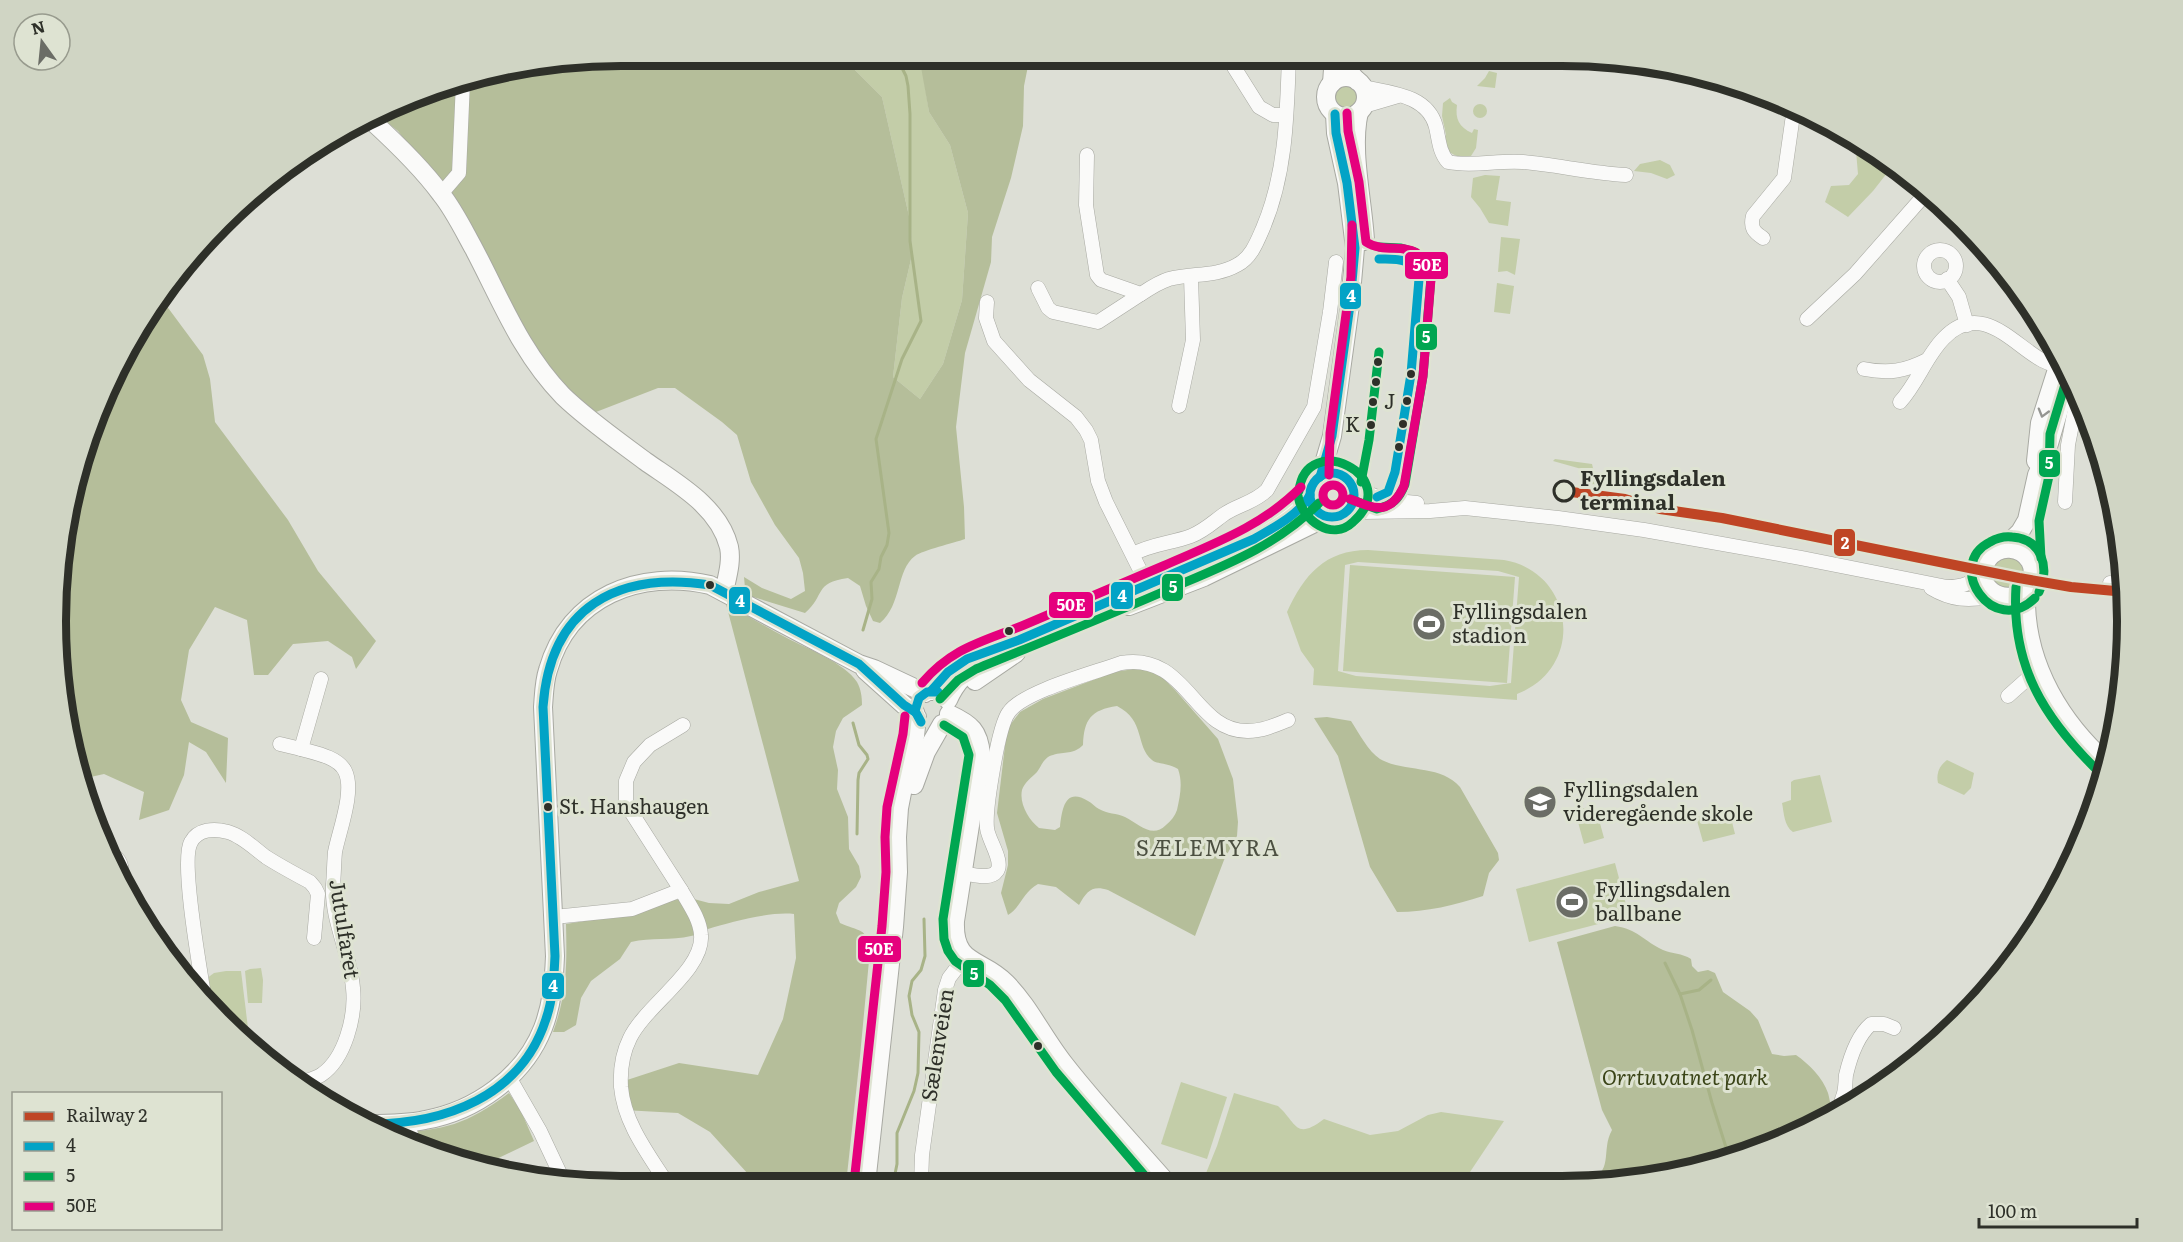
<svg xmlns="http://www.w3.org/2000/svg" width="2183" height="1242" font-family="Literata,serif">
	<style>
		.green { fill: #c3cda8; fill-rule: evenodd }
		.forest { fill: #b5be9a; fill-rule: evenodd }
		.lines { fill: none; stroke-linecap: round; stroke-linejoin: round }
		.stream { stroke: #a8b387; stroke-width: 3 }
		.minor-casing { stroke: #a8a9a2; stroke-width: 15 }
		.major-casing { stroke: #a8a9a2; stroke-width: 20 }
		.minor { stroke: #fafaf9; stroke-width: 14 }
		.major { stroke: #fafaf9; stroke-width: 18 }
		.tram { stroke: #d2d2d0; stroke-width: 1.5 }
		.bus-1-casing { stroke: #dee3d2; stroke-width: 14 }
		.bus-2-casing { stroke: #dee3d2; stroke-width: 14 }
		.bus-3-casing { stroke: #dee3d2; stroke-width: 14 }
		.bus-1 { stroke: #02a3c6; stroke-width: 9 }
		.bus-2 { stroke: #00a651; stroke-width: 9 }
		.bus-3 { stroke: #e5007d; stroke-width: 9 }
		.rail-1-casing { stroke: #dee3d2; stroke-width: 15 }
		.rail-1 { stroke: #bf4525; stroke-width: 10 }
		.oneway { stroke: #949591 }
		.bus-dot { fill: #2e3029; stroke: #dee3d2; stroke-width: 2 }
		.stop-dot { fill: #dee3d2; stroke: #2e3029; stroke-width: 3 }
		.labels { text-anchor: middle; stroke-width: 6; stroke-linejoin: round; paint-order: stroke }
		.bus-label { font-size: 20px; fill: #2e3029; stroke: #dee3d2; text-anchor: start }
		.stop-label { font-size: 21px; font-weight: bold; fill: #2e3029; stroke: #dee3d2; text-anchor: start }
		.poi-label { font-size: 21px; fill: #2e3029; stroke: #dee3d2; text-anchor: start }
		.street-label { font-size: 21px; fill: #2e3029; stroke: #dee3d2 }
		.park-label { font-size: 21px; font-style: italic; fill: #3a4417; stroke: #dee3d2 }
		.neighbourhood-label { font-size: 22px; letter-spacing: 1.5px; fill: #4c5041; stroke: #dee3d2 }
		.rim { fill: none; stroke: #2e3029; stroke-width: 8 }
		.line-badge { stroke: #dee3d2; stroke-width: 2 }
		.badge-label { font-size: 16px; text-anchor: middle; font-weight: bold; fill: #fff }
	</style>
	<rect width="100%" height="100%" fill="#dddfd6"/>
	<g class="green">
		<path d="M841,56H933L922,67L929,112L950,145L968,213L962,300L943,364L920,399L893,377L902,298L912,255L911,225L882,97Z"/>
		<path d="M1489,71L1497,73L1495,88L1477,86L1485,78Z"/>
		<circle cx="1346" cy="97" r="14"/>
		<path d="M1450,98L1452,102L1457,105C1455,119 1459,127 1472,133L1474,129L1478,130L1476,148L1471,156C1456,158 1448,155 1443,140L1446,135L1442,116L1443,103Z"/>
		<circle cx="1480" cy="111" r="7"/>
		<path d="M1856,151L1891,168L1873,191L1848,217L1825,202L1831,186L1849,185L1858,174Z"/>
		<path d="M1660,160L1670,165L1675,175L1667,179L1651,173L1634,171L1640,164Z"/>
		<path d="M1485,175L1500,176L1496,200L1511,202L1508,226L1489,223L1480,208L1471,197L1473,178Z"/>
		<path d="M1501,237L1520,239L1515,275L1507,271L1498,272Z"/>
		<path d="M1497,283L1514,286L1510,314L1494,312Z"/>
		<path d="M1555,459L1592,464L1597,485L1586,483L1585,470L1553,461Z"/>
		<path d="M1368,550L1504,560C1575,572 1586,668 1517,694V700L1313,685L1314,669L1301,651L1287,612C1304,575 1325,550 1368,550ZM1358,562L1498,571L1519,577L1511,683L1490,686L1356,676L1338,671L1345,565Z"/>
		<path d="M2000,556L2019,558L2028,575L2014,593L1991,584V565Z"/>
		<path d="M1350,565L1515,577L1507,683L1343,671Z"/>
		<path d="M1947,760L1974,773L1971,788L1964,795L1938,783C1936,774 1939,766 1947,760Z"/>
		<path d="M1820,775L1832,822L1793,832C1784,826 1784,813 1782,803L1791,800V782L1794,780Z"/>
		<path d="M1595,805L1604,838L1584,844L1575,811Z"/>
		<path d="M1723,810L1726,820L1731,818L1735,834L1703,842L1696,817Z"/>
		<path d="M1615,863L1629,916L1529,942L1516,889Z"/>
		<path d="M261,968L263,980L262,1003H248L245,971L250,969Z"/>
		<path d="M226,971H241L248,1028L239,1029L210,1005L206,979L214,973Z"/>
		<path d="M1181,1082L1227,1097L1207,1159L1161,1144Z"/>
		<path d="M1234,1093L1278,1106C1297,1123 1295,1141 1324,1119L1370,1135L1398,1131L1428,1115L1441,1112L1504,1121L1468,1175L1471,1182L1202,1183L1217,1146Z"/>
	</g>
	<g class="forest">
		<path d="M621,56H841L882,97L911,225L912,255L902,298L893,377L920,399L943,364L962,300L968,213L950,145L929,112L921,67L933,56H1030L1024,86L1023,126L1011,178L992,237L991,262L965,353L956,427L964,507L965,539C954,543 923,550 915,556C896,570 902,605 880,623L873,621L866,606L860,586L848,578C813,583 826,595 805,613L750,596L745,588L744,577L762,588L791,599L805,591L803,573L799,558L775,525L751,482L737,435L722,422L675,388H658L596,412L555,381L453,203L398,131L380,117L440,85Z"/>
		<path d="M160,297L203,355L210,379L215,422L288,520L318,571L376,641L356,669L352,657L328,641L293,644L268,675H254L247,620L215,607L189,650L181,700L191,722L228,738L226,783L206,752L189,742L184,775L169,810L139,820L144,792L104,774L86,778V782L57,658L75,474L151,307Z"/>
		<path d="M726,604C746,615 766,627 787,638C806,648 845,663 857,682C861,689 862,697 862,705L843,718L836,731L833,747L838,770L837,789L848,817L849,849L859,866L861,877L856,887L839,903L836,913L840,923C859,932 867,927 870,950L860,1056L846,1184L758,1185L710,1132L678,1113L623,1110L624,1081L679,1063L758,1075L783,1019L796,958L794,914C772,911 730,922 708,929C702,931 697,935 691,936C671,941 651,937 631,942L620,959L591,981L581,998L576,1025L564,1032H553C567,994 567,964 566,924L629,914L673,900L690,898L709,903L729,904L759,892L799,881Z"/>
		<path d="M1141,668L1158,673L1175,690L1218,739L1233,779L1238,822L1237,836L1224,860L1195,936L1108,890C1092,885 1087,891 1079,905L1056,887L1038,884C1023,892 1021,907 1008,915L1001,893L1008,865V851L997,813L1007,729L1020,712L1043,699L1114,672ZM1117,706C1146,721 1135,746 1152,760C1156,764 1169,763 1178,769C1183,783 1180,796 1177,810C1175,816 1171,821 1166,825C1152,839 1139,824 1125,817C1117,813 1107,814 1099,809C1095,807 1092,803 1088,801C1065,787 1062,809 1060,827L1055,830L1039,828C1029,820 1019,804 1022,790C1024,783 1032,777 1037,772C1042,765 1044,757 1053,755C1065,751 1073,755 1083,745C1084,719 1091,710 1117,706Z"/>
		<path d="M1327,717L1351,721C1359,733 1368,751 1380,759C1405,773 1440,764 1460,787L1498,853L1499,860L1489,873L1483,896C1455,905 1427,912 1397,912L1370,867L1338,756L1314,718Z"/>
		<path d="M1615,926C1637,929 1644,941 1663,950C1672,954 1682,953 1691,959L1692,966L1698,972L1708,970L1715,973L1723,992L1750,1011L1758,1020L1772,1054L1784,1056L1796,1055C1809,1064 1823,1078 1828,1093C1830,1100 1830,1106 1834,1112L1744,1156L1635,1182H1584C1616,1173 1600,1151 1612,1130L1602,1110L1557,942Z"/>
		<path d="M509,1093L521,1111L534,1141L486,1164L488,1169L474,1167L392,1133C445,1130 466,1125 509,1093Z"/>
	</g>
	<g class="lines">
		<g class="stream">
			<path d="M863,630L872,599L871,582L879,569L881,557L887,545L889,533L876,439L902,359L921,321L910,241V114L908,86L906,76L896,56"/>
			<path d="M853,723L859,745L867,755L868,759L859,773L858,780L857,834"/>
			<path d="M1665,963L1680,994L1692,1030L1712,1103L1730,1160"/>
			<path d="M1680,994L1699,990L1711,980"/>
			<path d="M893,1184L897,1164V1133L914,1091L918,1073L919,1032L912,1015L909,996L912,981L921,970L925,956L924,919"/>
		</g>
		<g class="minor-casing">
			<g id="minor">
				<path d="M1227,56L1259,107L1273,115H1285"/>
				<path d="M1363,87C1391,93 1428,95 1436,127C1439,139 1439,152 1448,162C1472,167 1498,160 1523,162C1557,165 1591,173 1626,175"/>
				<path d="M1364,106L1398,96"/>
				<path d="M1087,155L1086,205L1097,275L1101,280L1141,294C1150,288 1159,282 1169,279C1192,273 1216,277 1237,265C1251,258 1257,242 1263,228C1286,174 1287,115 1289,56"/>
				<path d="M441,194L459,173L463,82"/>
				<path d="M1763,238C1754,232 1750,228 1753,216L1784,178L1794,108"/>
				<circle cx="1940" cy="266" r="16"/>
				<path d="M1947,279L1959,297L1967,325"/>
				<path d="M1038,288L1048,308L1053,312L1098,322L1141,294"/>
				<path d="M987,302L986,318L994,341L1029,380L1076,417L1086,430L1091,440L1098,481L1106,502L1148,586"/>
				<path d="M1807,319L1855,274L1928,191"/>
				<path d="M1864,369C1889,374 1905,371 1927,360"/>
				<path d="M1900,402C1918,382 1926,356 1944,338C1980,301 2011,342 2040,359C2048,364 2058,366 2066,369"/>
				<path d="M1179,406L1193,340L1191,277"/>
				<path d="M1354,488L1386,500L1417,503"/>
				<path d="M2065,502L2068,445L2078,394"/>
				<path d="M1349,510L1362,512L1430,511L1465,508L1558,518L1644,530L1801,558L1947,587C1964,587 1971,583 1984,572"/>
				<path d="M1133,554C1151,544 1172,543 1191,536C1204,531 1212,523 1223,515C1237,505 1254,503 1267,490L1314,407L1330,312L1336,262"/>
				<path d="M2110,583L2118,585C2126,599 2119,612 2125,621"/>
				<path d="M1931,588C1956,603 1972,599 2000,597"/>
				<path d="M2008,696L2026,680L2041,674"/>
				<path d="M280,744L301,749"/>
				<path d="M108,852C117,857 123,862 121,874"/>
				<path d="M962,873C972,874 990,881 997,871C1004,861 988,840 987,828C985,810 998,726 1009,712C1024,691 1094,673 1121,663C1188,652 1193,732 1248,731C1262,731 1276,725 1288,720"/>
				<path d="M681,890L626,804V781L634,762L650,745L683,725"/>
				<path d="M554,917L632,909L681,890C689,904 700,919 701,935C704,970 646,1005 630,1038C623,1052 620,1070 621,1087C624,1123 649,1155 668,1185"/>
				<path d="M205,1001C201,975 180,860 191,842C198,829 214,828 228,832C242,836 254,848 266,857C280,866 295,874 310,882L315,888L318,894L314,938"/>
				<path d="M509,1077L540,1131L564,1182"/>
				<path d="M304,1082C309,1080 316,1078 321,1075C345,1059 356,1016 353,988C350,953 331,920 333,885C334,874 334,863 335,852C339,831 355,791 345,771C338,757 315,753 301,749L321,679"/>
				<path d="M1846,1106L1842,1099C1846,1091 1845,1084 1846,1075C1850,1058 1857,1036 1871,1024H1884L1894,1028"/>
				<path d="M408,1123L413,1142"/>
				<path d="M921,1184L922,1155L945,990L949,978L965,957"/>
			</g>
		</g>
		<g class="major-casing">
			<g id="major">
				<path d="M1346,56L1349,71L1357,81"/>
				<circle cx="1346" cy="97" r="20"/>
				<path d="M1332,83L1334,56"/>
				<path d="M1359,112C1350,150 1363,201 1365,241"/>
				<path d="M372,121C396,143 422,168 441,194C454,210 464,231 474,249C501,300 521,353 563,396C588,420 617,440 645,461C676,483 719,506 729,547C732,562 727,577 724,592"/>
				<path d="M2036,461L2040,423L2061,357"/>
				<path d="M1320,477L1332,436L1350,305L1355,248L1347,183L1336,133L1335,114"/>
				<path d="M2002,549L2020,532L2027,520L2037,475L2045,457L2070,372"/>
				<path d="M2028,588C2004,611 1969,584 1988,559C1999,544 2021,546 2030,561C2038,576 2026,590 2026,605C2028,667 2061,722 2107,763"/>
				<path d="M1129,606L1204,577L1327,517"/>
				<path d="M865,670L904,705L915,712"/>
				<path d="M975,681L1016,653"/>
				<path d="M931,691C939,680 948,670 960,663C978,652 1000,648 1019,640C1071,618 1123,597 1174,574C1212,558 1265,539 1295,512C1300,508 1308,501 1310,495C1314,486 1314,478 1325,474C1348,466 1361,492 1349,510C1333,523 1314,516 1310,495"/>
				<path d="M948,700C956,682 966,672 983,663"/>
				<path d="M949,714C971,724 979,731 981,755L955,921C953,966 982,958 1006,983C1029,1006 1044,1039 1065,1065C1097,1106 1133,1144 1167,1183"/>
				<path d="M914,785L926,752L942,724"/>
				<path d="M370,1124C388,1124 407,1124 425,1120C475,1111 524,1077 543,1028C552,1005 554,981 555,956L543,707C544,695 544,682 548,670C569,596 640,569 710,585L859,664L874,669L925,693"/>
				<path d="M866,1184L894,927L898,872L897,837L899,808L906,772L915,736L917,717"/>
			</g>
		</g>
		<use href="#minor" class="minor"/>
		<use href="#major" class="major"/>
		<path class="tram" d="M1624,504H1661"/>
		<g class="bus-1-casing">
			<g id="bus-1">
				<circle cx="1332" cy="495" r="22"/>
				<path d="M1320,477L1332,436L1350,305L1355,248L1347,183L1336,133L1335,114"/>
				<path d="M1377,497L1388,492L1395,472L1411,374L1419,279C1411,257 1399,259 1379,259"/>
				<path d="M931,691L948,672L967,659L1019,640L1254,539C1273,528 1299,515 1310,495"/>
				<path d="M921,722L915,711L919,698L927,692H938"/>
				<path d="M370,1124C444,1124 521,1097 546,1019C553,999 554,977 555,956L543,707C550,607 617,571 710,585L859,664L904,705L915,712"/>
			</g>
		</g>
		<g class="bus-2-casing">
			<g id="bus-2">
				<path d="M1361,482L1369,440L1379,352"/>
				<path d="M1298,496C1302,520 1332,542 1353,522C1405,476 1306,429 1299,491"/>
				<path d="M1350,499L1377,509C1393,505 1399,499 1405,484L1423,376L1431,277L1423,260L1415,252L1401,248L1379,247"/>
				<path d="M2041,558L2039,521L2049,476L2050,434L2069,371"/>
				<path d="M2016,587C2011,666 2044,718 2099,772"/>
				<path d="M2035,598C1993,639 1944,565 1990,542C1997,538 2004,536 2012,537C2042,539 2050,567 2039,592"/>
				<path d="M940,699L958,680L976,669C1042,642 1108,616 1174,587C1226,565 1278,545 1319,503"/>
				<path d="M944,725L963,737L969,755L943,919L944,939L948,951L955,961L990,985L1005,1000L1056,1072L1151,1183"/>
			</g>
		</g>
		<g class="bus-3-casing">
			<g id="bus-3">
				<path d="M1347,113L1348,131L1359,182L1366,242C1391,258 1421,232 1431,279L1423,376L1404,486C1390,516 1375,509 1350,499"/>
				<path d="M1329,475L1330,433L1351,277L1352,225"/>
				<circle cx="1333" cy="495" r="10"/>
				<path d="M922,683C953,647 982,642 1024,625C1070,605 1117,586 1163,566C1213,544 1263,526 1301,487"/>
				<path d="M854,1183L882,926L886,872L885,837L887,807L903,734L905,716"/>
			</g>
		</g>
		<use href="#bus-1" class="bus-1"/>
		<use href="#bus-2" class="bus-2"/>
		<use href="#bus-3" class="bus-3"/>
		<g class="rail-1-casing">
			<path id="rail-1" d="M1564,491L1625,499L1660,509L1722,518L2019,578L2071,587L2126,592"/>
		</g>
		<use href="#rail-1" class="rail-1"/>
	</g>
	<defs><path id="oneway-chevron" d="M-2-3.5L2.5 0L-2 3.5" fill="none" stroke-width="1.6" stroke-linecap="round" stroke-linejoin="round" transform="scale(1.5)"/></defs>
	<use class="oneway" href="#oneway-chevron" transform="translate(2043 413) rotate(106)"/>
	<defs>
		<g id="stadium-disc" transform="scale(1.725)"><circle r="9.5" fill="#6b6d66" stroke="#dee3d2"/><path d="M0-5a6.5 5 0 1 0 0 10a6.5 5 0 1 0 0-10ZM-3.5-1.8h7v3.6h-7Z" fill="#fff"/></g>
		<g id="school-disc" transform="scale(1.725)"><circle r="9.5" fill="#6b6d66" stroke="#dee3d2"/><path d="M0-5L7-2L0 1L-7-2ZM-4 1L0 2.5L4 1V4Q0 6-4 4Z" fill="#fff"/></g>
	</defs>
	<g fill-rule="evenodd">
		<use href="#stadium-disc" x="1429" y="624"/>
		<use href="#school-disc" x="1540" y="802"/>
		<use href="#stadium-disc" x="1572" y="902"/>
	</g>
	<g class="bus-dot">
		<circle cx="1378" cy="362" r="5"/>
		<circle cx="1411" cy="374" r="5"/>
		<circle cx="1376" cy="382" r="5"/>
		<circle cx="1407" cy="401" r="5"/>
		<circle cx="1373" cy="402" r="5"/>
		<circle cx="1403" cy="424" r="5"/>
		<circle cx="1371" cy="425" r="5"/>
		<circle cx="1399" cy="447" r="5"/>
		<circle cx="710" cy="585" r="5"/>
		<circle cx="1009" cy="631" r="5"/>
		<circle cx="548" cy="807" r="5"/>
		<circle cx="1038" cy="1046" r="5"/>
	</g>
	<circle class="stop-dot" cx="1564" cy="491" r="10"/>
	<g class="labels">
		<g class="bus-label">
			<text x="1384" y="409">J</text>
			<text x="1360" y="432" text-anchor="end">K</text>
			<text x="559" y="814">St. Hanshaugen</text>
		</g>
		<g class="stop-label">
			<text x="1580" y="486">Fyllingsdalen<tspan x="1580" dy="24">terminal</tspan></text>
		</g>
		<g class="poi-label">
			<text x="1452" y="619">Fyllingsdalen<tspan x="1452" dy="24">stadion</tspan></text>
			<text x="1563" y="797">Fyllingsdalen<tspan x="1563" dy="24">videregående skole</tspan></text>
			<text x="1595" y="897">Fyllingsdalen<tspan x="1595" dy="24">ballbane</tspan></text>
		</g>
		<g class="street-label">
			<text transform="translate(344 929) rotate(81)" y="7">Jutulfaret</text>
			<text transform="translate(938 1045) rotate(-81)" y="7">Sælenveien</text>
		</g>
		<g class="park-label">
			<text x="1685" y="1085">Orrtuvatnet park</text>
		</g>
		<g class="neighbourhood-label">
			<text x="1208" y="856">SÆLEMYRA</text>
		</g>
	</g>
	<path d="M0 0H2183V1242H0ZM621 66H1562A555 555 0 0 1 2117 621V621A555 555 0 0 1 1562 1176H621A555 555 0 0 1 66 621V621A555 555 0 0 1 621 66Z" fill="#d0d5c4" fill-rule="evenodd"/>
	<path class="rim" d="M621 66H1562A555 555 0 0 1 2117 621V621A555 555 0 0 1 1562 1176H621A555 555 0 0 1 66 621V621A555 555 0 0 1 621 66Z"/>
	<g class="line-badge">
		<rect x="1404" y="251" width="45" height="29" rx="6" fill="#e5007d"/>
		<rect x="1339" y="282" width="23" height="28" rx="6" fill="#02a3c6"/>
		<rect x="1415" y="323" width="23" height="28" rx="6" fill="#00a651"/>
		<rect x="2038" y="449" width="23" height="29" rx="6" fill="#00a651"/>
		<rect x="1833" y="528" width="23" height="29" rx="6" fill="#bf4525"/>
		<rect x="1161" y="573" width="23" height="29" rx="6" fill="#00a651"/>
		<rect x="1110" y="581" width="24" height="29" rx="6" fill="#02a3c6"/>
		<rect x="728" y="586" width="23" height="29" rx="6" fill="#02a3c6"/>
		<rect x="1048" y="591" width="46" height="28" rx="6" fill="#e5007d"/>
		<rect x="857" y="935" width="45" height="28" rx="6" fill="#e5007d"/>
		<rect x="962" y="959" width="23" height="29" rx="6" fill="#00a651"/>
		<rect x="541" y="972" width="24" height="28" rx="6" fill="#02a3c6"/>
	</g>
	<g class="badge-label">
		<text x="1427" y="271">50E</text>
		<text x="1351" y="302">4</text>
		<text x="1426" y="343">5</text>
		<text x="2049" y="469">5</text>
		<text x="1845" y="549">2</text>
		<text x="1173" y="593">5</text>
		<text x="1122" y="602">4</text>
		<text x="740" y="607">4</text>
		<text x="1071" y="611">50E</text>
		<text x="879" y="955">50E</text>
		<text x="974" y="980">5</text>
		<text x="553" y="992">4</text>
	</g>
	<rect x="12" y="1092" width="210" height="138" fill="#dee3d2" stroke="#989b8e" stroke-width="1.5"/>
	<rect x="24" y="1112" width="30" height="9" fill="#bf4525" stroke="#989b8e" stroke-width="1.5"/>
	<text x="66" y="1122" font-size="18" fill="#2e3029">Railway 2</text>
	<rect x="24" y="1142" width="30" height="9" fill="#02a3c6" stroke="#989b8e" stroke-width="1.5"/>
	<text x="66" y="1152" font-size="18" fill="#2e3029">4</text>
	<rect x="24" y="1172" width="30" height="9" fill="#00a651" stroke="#989b8e" stroke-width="1.5"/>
	<text x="66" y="1182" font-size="18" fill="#2e3029">5</text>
	<rect x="24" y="1202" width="30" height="9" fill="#e5007d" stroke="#989b8e" stroke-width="1.5"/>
	<text x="66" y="1212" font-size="18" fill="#2e3029">50E</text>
	<g transform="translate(42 42) rotate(345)"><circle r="28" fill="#dee3d2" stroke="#989b8e" stroke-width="1.5"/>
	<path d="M0-4.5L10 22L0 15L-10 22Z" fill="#6b6d66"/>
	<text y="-9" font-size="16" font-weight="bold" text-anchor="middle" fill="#2e3029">N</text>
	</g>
	<path d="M1979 1218v9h158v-9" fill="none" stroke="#2e3029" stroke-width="3"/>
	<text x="1988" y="1218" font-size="18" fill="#2e3029" stroke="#dee3d2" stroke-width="4.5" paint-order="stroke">100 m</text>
</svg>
